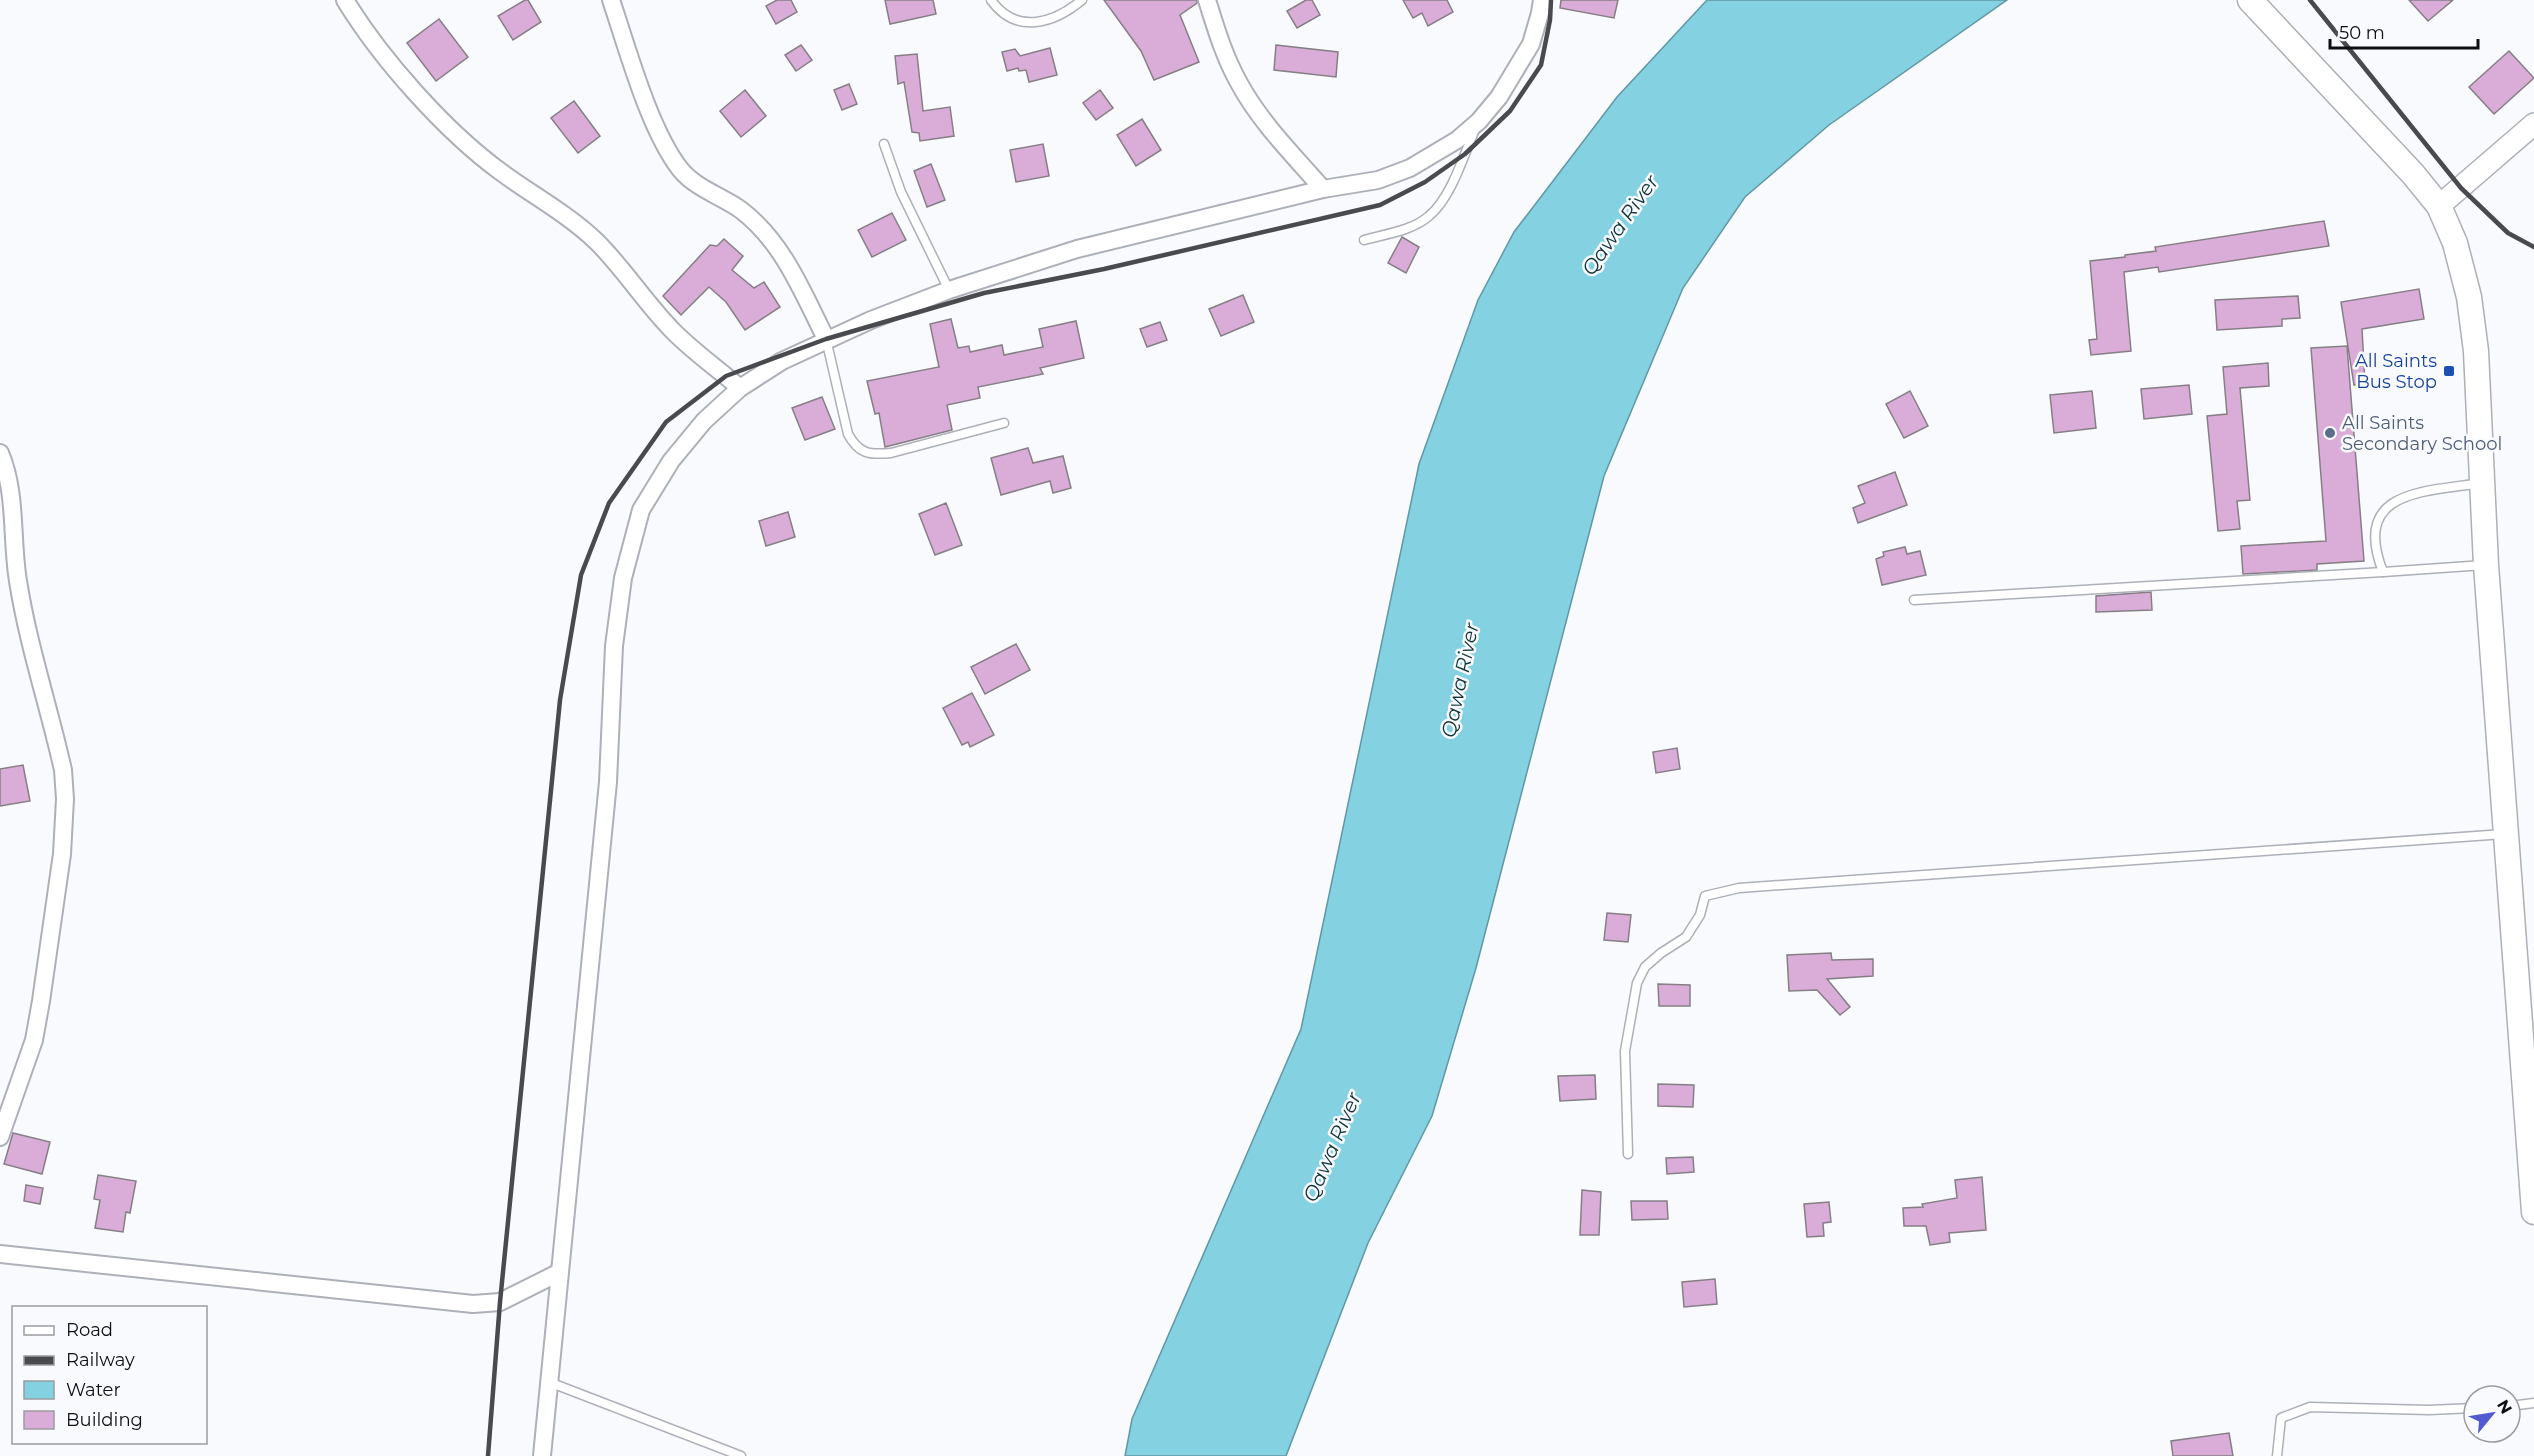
<svg xmlns="http://www.w3.org/2000/svg" width="2534" height="1456" font-family="Montserrat,sans-serif">
	<style>
		.water { fill: #84d1e2; stroke: #6197a4; stroke-width: 1.5 }
		.building { fill: #daadd9; stroke: #857f85; stroke-width: 1.5 }
		.lines { fill: none; stroke-linecap: round; stroke-linejoin: round }
		.service-casing { stroke: #adb0b8; stroke-width: 11 }
		.minor-casing { stroke: #adb0b8; stroke-width: 20 }
		.tertiary-casing { stroke: #adb0b8; stroke-width: 24 }
		.secondary-casing { stroke: #adb0b8; stroke-width: 27 }
		.service { stroke: #fff; stroke-width: 8 }
		.minor { stroke: #fff; stroke-width: 16 }
		.tertiary { stroke: #fff; stroke-width: 21 }
		.secondary { stroke: #fff; stroke-width: 24 }
		.rail { stroke: #494a4e; stroke-width: 4.5 }
		.transit-dot { fill: #1a4fb4; stroke: #f9fafe; stroke-width: 2 }
		.service-dot { fill: #5c6f8a; stroke: #f9fafe; stroke-width: 2 }
		.labels { text-anchor: middle; stroke-width: 5; stroke-linejoin: round; paint-order: stroke }
		.transit-label { font-size: 18px; fill: #164399; stroke: #f9fafe; text-anchor: end }
		.service-label { font-size: 18px; fill: #4e5e75; stroke: #f9fafe; text-anchor: start }
		.water-label { font-size: 20px; font-style: italic; fill: #0e343b; stroke: #f9fafe }
	</style>
	<rect width="100%" height="100%" fill="#f9fafe"/>
	<path class="water" d="M1707,0H2007L1829,125L1745,197L1683,288L1604,476L1476,968L1432,1116L1368,1243L1286,1456H1125L1132,1419L1301,1029L1419,464L1478,300L1514,232L1617,97Z"/>
	<g class="building">
		<path d="M525,0H528L541,22L513,40L498,16Z"/>
		<path d="M777,0H791L797,12L776,24L766,6Z"/>
		<path d="M885,0H933L936,14L890,24Z"/>
		<path d="M1104,0H1197V3L1180,15L1199,62L1154,80L1141,51Z"/>
		<path d="M1306,0H1312L1320,15L1297,28L1287,11Z"/>
		<path d="M1403,0H1447L1453,12L1428,26L1422,13L1413,18Z"/>
		<path d="M1561,0H1618L1614,18L1560,8Z"/>
		<path d="M2409,0H2453L2428,21Z"/>
		<path d="M439,19L468,57L436,81L407,43Z"/>
		<path d="M801,45L812,60L796,71L785,55Z"/>
		<path d="M1276,45L1338,52L1336,77L1274,70Z"/>
		<path d="M1050,48L1057,75L1029,82L1026,70L1019,71L1018,68L1007,71L1002,52L1015,49L1020,56Z"/>
		<path d="M2509,51L2534,78L2494,114L2469,87Z"/>
		<path d="M917,54L923,111L950,107L954,136L920,141L919,133L912,132L904,82L898,84L895,56Z"/>
		<path d="M849,84L857,104L842,110L834,90Z"/>
		<path d="M745,90L766,116L741,137L720,111Z"/>
		<path d="M1100,90L1113,108L1096,120L1083,103Z"/>
		<path d="M574,101L600,136L578,153L551,118Z"/>
		<path d="M1142,119L1161,150L1136,166L1117,135Z"/>
		<path d="M1043,144L1049,176L1016,182L1010,150Z"/>
		<path d="M931,164L945,200L927,207L914,171Z"/>
		<path d="M892,213L906,240L872,257L858,230Z"/>
		<path d="M2324,221L2329,246L2159,272L2158,267L2124,272L2131,351L2091,355L2089,340L2097,339L2090,261L2125,257V255L2156,251L2155,247Z"/>
		<path d="M1402,237L1419,247L1406,273L1388,263Z"/>
		<path d="M724,239L743,256L732,270L754,288L764,282L780,307L745,330L726,302L709,287L681,315L663,296L710,245L717,246Z"/>
		<path d="M2419,289L2424,319L2362,329L2365,383L2354,385L2341,302Z"/>
		<path d="M1243,295L1254,322L1221,336L1209,309Z"/>
		<path d="M2298,296L2300,318L2282,319V326L2217,330L2215,300Z"/>
		<path d="M951,319L958,348L969,346L970,352L1002,345L1004,355L1043,347L1039,329L1076,321L1084,358L1040,368L1043,374L978,387L980,398L947,405L952,430L885,447L879,413L875,414L867,381L939,367L930,324Z"/>
		<path d="M1160,322L1167,340L1147,347L1140,329Z"/>
		<path d="M2347,346L2364,561L2317,564V570L2243,574L2241,546L2326,541L2311,348Z"/>
		<path d="M2268,363L2269,386L2240,388L2250,500L2237,501L2240,529L2218,531L2207,416L2227,414L2223,367Z"/>
		<path d="M2189,385L2192,414L2144,419L2141,389Z"/>
		<path d="M1910,391L1928,426L1904,438L1886,404Z"/>
		<path d="M2092,391L2096,428L2054,433L2050,395Z"/>
		<path d="M822,397L835,429L805,440L792,408Z"/>
		<path d="M1028,448L1033,463L1063,456L1071,488L1053,493L1050,481L1001,495L991,458Z"/>
		<path d="M1895,472L1907,505L1858,523L1853,508L1865,503L1858,486Z"/>
		<path d="M946,503L962,545L935,555L919,514Z"/>
		<path d="M788,512L795,537L766,546L759,521Z"/>
		<path d="M1905,547L1907,554L1920,551L1926,575L1882,585L1876,559L1884,556L1883,552Z"/>
		<path d="M2151,592L2152,610L2096,612V596Z"/>
		<path d="M1016,644L1030,670L985,694L971,667Z"/>
		<path d="M972,693L994,735L970,747L968,742L962,745L943,708Z"/>
		<path d="M1677,748L1680,769L1656,773L1653,752Z"/>
		<path d="M23,765L30,801L0,806V769Z"/>
		<path d="M1607,913L1631,915L1628,942L1604,940Z"/>
		<path d="M1831,953L1832,960L1873,959V976L1827,979L1850,1007L1840,1015L1817,990L1789,991L1787,955Z"/>
		<path d="M1658,984L1690,985V1006H1659Z"/>
		<path d="M1595,1075L1596,1099L1560,1101L1558,1076Z"/>
		<path d="M1658,1084L1694,1085L1693,1107L1658,1106Z"/>
		<path d="M13,1133L50,1142L42,1174L4,1164Z"/>
		<path d="M1693,1157L1694,1172L1667,1174L1666,1158Z"/>
		<path d="M98,1175L136,1181L130,1213L126,1212L123,1232L95,1228L100,1200L94,1199Z"/>
		<path d="M1982,1177L1986,1230L1949,1233L1950,1242L1930,1245L1926,1226H1904L1903,1208L1923,1207L1922,1204L1957,1198L1955,1180Z"/>
		<path d="M26,1185L43,1188L40,1204L24,1201Z"/>
		<path d="M1582,1190L1601,1192L1599,1235H1580Z"/>
		<path d="M1631,1201H1667L1668,1219L1632,1220Z"/>
		<path d="M1829,1202L1831,1222L1823,1223L1824,1236L1807,1237L1804,1204Z"/>
		<path d="M1715,1279L1717,1304L1684,1307L1682,1282Z"/>
		<path d="M2229,1433L2233,1456H2173L2171,1441Z"/>
	</g>
	<g class="lines">
		<g class="service-casing">
			<g id="service">
				<path d="M991,0C1016,35 1053,24 1082,0"/>
				<path d="M884,144L901,192L949,290"/>
				<path d="M1364,240C1385,234 1412,231 1429,216C1451,198 1464,155 1475,129"/>
				<path d="M826,339L848,434C859,454 869,455 891,453L1004,423"/>
				<path d="M2481,483C2423,492 2351,490 2383,572L2484,565"/>
				<path d="M1914,600L2383,572"/>
				<path d="M1628,1154L1625,1051L1637,983L1645,967L1661,953L1686,937L1700,915L1705,896L1739,888L2504,834"/>
				<path d="M549,1382L741,1456"/>
				<path d="M2510,1406L2534,1403"/>
				<path d="M2277,1456L2281,1418L2310,1407L2429,1410L2474,1408"/>
			</g>
		</g>
		<g class="minor-casing">
			<g id="minor">
				<path d="M345,0C381,59 445,131 501,172C532,195 568,214 597,242C625,270 646,304 674,332C695,353 718,369 740,388"/>
				<path d="M611,0C628,50 649,129 680,169C696,189 722,196 741,210C783,242 803,293 826,339"/>
				<path d="M1207,0C1216,29 1224,56 1239,83C1260,122 1294,156 1323,189"/>
				<path d="M0,453C17,493 11,539 18,581C28,645 49,707 63,770L65,799L62,854L41,1001L34,1040L0,1137"/>
				<path d="M0,1254L473,1304L500,1302L558,1273"/>
				<path d="M542,1456L608,782L614,646L623,578L641,510L671,461L704,421L740,388L782,361L871,320L949,290L1077,249L1323,189L1378,180L1410,168L1457,140L1479,121L1499,97L1531,44L1540,13L1542,0"/>
			</g>
		</g>
		<g class="tertiary-casing">
			<path id="tertiary" d="M2439,206L2534,124"/>
		</g>
		<g class="secondary-casing">
			<path id="secondary" d="M2250,0L2413,174L2439,206L2455,243L2469,297L2476,351L2486,565L2534,1212"/>
		</g>
		<use href="#service" class="service"/>
		<use href="#minor" class="minor"/>
		<use href="#tertiary" class="tertiary"/>
		<use href="#secondary" class="secondary"/>
		<g class="rail">
			<path d="M2310,0L2461,188L2508,233L2534,247"/>
			<path d="M488,1456L500,1302L560,700L581,575L609,503L666,422L726,376L826,339L984,293L1104,269L1380,205L1425,182L1465,154L1510,111L1541,65L1550,20L1551,0"/>
		</g>
	</g>
	<rect class="transit-dot" x="2443" y="365" width="12" height="12" rx="3"/>
	<circle class="service-dot" cx="2330" cy="433" r="6"/>
	<g class="labels">
		<g class="transit-label">
			<text x="2437" y="367">All Saints<tspan x="2437" dy="21">Bus Stop</tspan></text>
		</g>
		<g class="service-label">
			<text x="2342" y="429">All Saints<tspan x="2342" dy="21">Secondary School</tspan></text>
		</g>
		<g class="water-label">
			<text transform="translate(1620 225) rotate(-55)" y="7">Qawa River</text>
			<text transform="translate(1460 680) rotate(-78)" y="7">Qawa River</text>
			<text transform="translate(1332 1147) rotate(-67)" y="7">Qawa River</text>
		</g>
	</g>
	<rect x="12" y="1306" width="195" height="138" fill="#f9fafe" stroke="#9b9ca0" stroke-width="1.5"/>
	<rect x="24" y="1326" width="30" height="9" fill="#ffffff" stroke="#9b9ca0" stroke-width="1.5"/>
	<text x="66" y="1336" font-size="18" fill="#0e0f12">Road</text>
	<rect x="24" y="1356" width="30" height="9" fill="#494a4e" stroke="#9b9ca0" stroke-width="1.5"/>
	<text x="66" y="1366" font-size="18" fill="#0e0f12">Railway</text>
	<rect x="24" y="1381" width="30" height="18" fill="#84d1e2" stroke="#9b9ca0" stroke-width="1.5"/>
	<text x="66" y="1396" font-size="18" fill="#0e0f12">Water</text>
	<rect x="24" y="1411" width="30" height="18" fill="#daadd9" stroke="#9b9ca0" stroke-width="1.5"/>
	<text x="66" y="1426" font-size="18" fill="#0e0f12">Building</text>
	<g transform="translate(2492 1414) rotate(60)"><circle r="28" fill="#f9fafe" stroke="#9b9ca0" stroke-width="1.5"/>
	<path d="M0-4.5L10 22L0 15L-10 22Z" fill="#5359d0"/>
	<text y="-9" font-size="16" font-weight="bold" text-anchor="middle" fill="#0e0f12">N</text>
	</g>
	<path d="M2330 39v9h148v-9" fill="none" stroke="#0e0f12" stroke-width="3"/>
	<text x="2339" y="39" font-size="18" fill="#0e0f12" stroke="#f9fafe" stroke-width="4.5" paint-order="stroke">50 m</text>
</svg>
